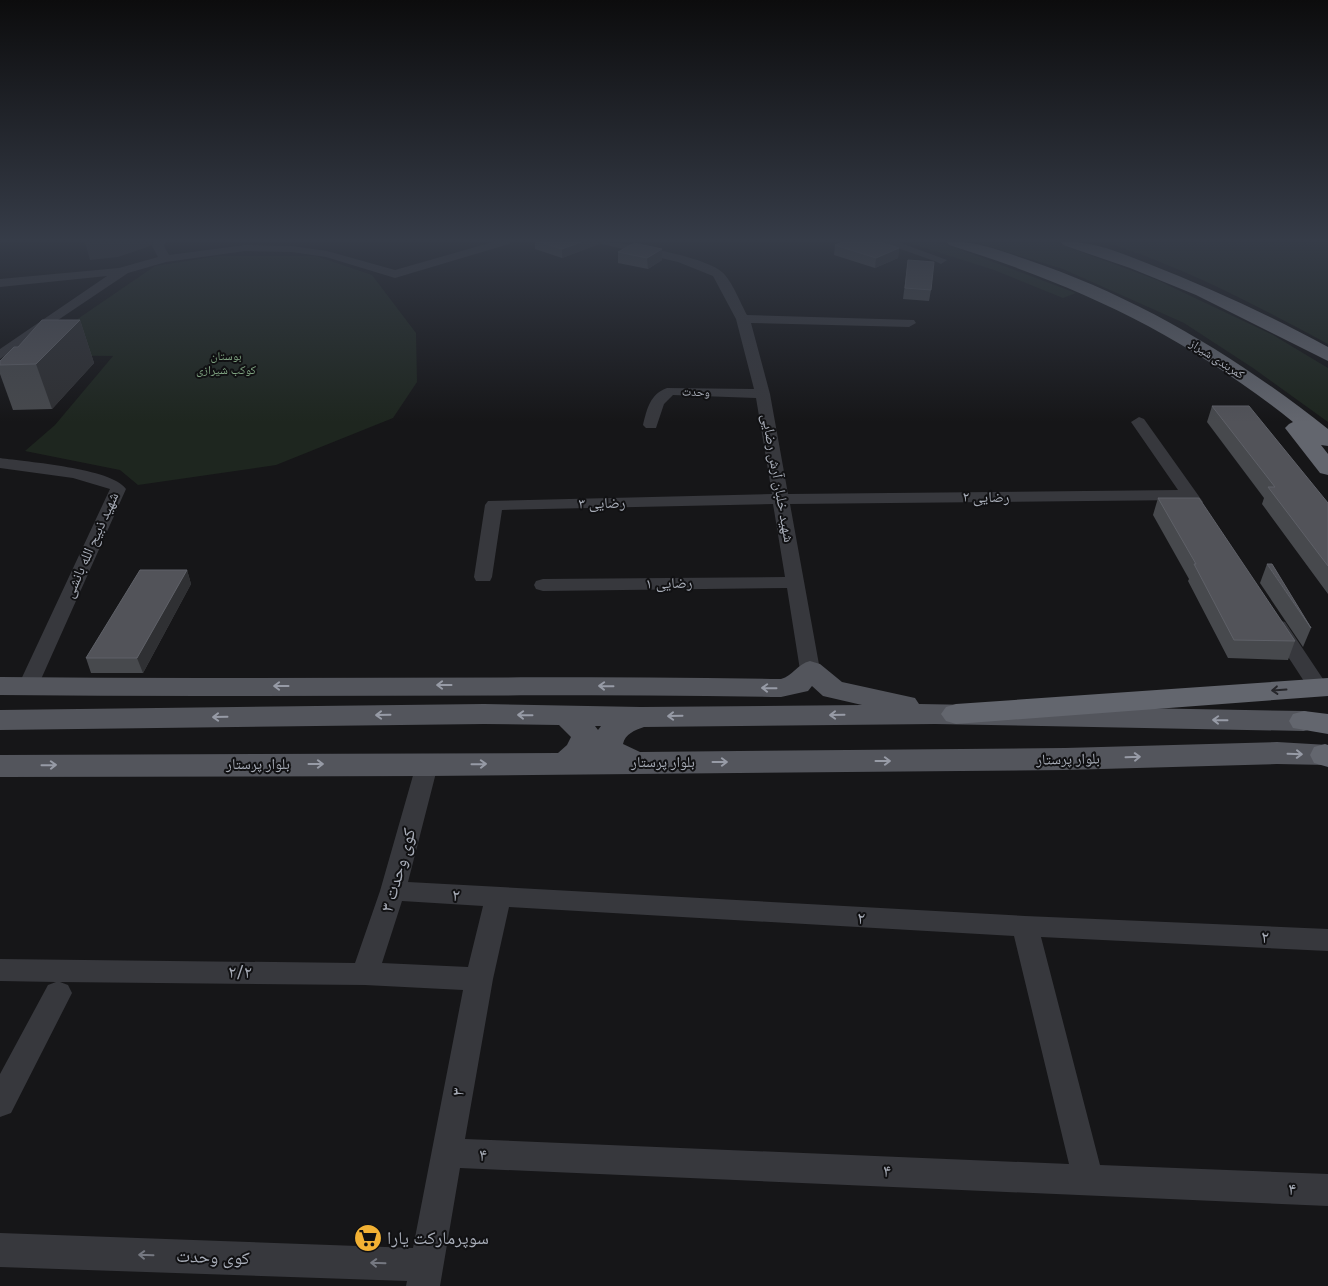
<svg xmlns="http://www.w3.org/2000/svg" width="1328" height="1286" font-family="Karla,'Noto Naskh Arabic',sans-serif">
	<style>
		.green { fill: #1e261f }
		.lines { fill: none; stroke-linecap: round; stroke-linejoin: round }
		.street { fill: #37383d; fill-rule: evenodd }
		.primary { fill: #53555c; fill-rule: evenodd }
		.highway { fill: #63666e; fill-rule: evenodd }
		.wall { fill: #47494d }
		.shaded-wall { fill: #2f3033 }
		.building { fill: #525359; stroke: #5f6168 }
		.oneway { stroke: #979ba6 }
		.oneway2 { stroke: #26262a }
		.oneway3 { stroke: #757881 }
		.labels { text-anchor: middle; stroke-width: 4; stroke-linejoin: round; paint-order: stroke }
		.far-park-label { font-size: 12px; fill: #7fa381; stroke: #111113 }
		.far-street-label { font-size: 12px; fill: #a8adb8; stroke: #111113 }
		.street-label { font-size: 15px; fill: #a8adb8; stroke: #111113 }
		.near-street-label { font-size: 18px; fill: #a8adb8; stroke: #111113 }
		.near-poi-label { font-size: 18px; fill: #a8adb8; stroke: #111113; text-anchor: start }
	</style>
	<rect width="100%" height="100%" fill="#161618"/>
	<g class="green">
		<path d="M906,242H934L956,248L1076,293L1063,298L994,270Z"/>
		<path d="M974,242H1054L1157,280L1273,335L1328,368V422L1253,368L1184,323L1063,269Z"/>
		<path d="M1105,242H1328V344C1256,305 1183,267 1105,242Z"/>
		<path d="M218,256H316L372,275L416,333L417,382L393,418L276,465L138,485L120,470L25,451L55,425L113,356L25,355L155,266Z"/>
	</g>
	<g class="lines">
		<g class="street">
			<path d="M154,242H166L164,246L169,255L245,245L292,246L327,251L395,270L493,242H511L509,244L395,278L326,257L292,252L245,251L166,262L128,273L0,359V349L107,276L0,287V279L119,268L158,257L152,246Z"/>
			<path d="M600,242C623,241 706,257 722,272C731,279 741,304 747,315L914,320L916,323L909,327L751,323L770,394L788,494L1178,490L1131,422L1139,417L1144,419L1203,502L1201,506H1189L1185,500L790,504L820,670L817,675L810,677L803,675L800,670L787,588L543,591L536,589L534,585L536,581L543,579L785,577L773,504L502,510L492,577L490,581H476L474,577L485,505L488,501L772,494L756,398L673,395L664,404L656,428H646L643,425C647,409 650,394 667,388L754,389L736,319L713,276L678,262L602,244Z"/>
			<path d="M881,242H898L947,260L941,264L937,262Z"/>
			<path d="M0,458C27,462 112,468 126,489L38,686L35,691L28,693L21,691L18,686L110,489L73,478L0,468Z"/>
			<path d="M1278,620L1285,622L1325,682L1328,686L1325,692L1318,694L1311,692L1268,626L1271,622Z"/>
			<path d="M427,757L435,759L438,765L408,882L1025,916L1328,929V951L1041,937L1100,1165L1328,1174V1206L460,1168L440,1286H406L407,1281L0,1267V1233L413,1248L463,990L365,985L60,982L68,985L72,993L11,1113L0,1117V1074L48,985L56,982L0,981V959L355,963L380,891L416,765L419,759ZM402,901L483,906L468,967L382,963ZM509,907L1014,936L1069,1164L465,1139L493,979Z"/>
		</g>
		<path class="primary" d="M810,661L820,664L842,682L915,698L919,704L1304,711L1315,714L1319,721L1315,728L1304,731L935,724L644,727C635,730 625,734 623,744L640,752L1065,748L1277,742L1328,745V765L1277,764L1065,770L427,776L0,777V755L558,753L567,745L571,737L559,725L484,724L0,730V710L484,704L641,707L862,705L823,696L812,686L808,691L781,697C521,693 260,698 0,695V677C260,680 521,675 781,679C793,676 797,664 810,661ZM595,726H601L598,730Z"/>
		<g class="highway">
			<path d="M947,242C975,240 1001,251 1028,260C1138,297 1237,357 1328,429V446L1321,445L1328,454V475L1320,473L1285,428L1289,424L1293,422C1186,336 1080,286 949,245Z"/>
			<path d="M1061,242C1091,240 1121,253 1149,264C1210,288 1270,315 1328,347V361L1196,295L1130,268L1063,245Z"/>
			<path d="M1328,678V696L956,724L946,721L941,714L946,707L956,704Z"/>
			<path d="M1304,711L1328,714V734L1293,728L1289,721L1293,714Z"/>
			<path d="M1325,744L1328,745V767L1314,763L1310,755L1314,747Z"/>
		</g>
	</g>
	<g class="wall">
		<path d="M535,242H600L599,244L562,258L535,249Z"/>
		<path d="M835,245L899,248L898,258L875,268L834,255Z"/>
		<path d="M662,249V260L648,269L618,263V252Z"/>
		<path d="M908,260L931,290L929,301L903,299Z"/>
		<path d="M80,320L94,363L52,409L13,410L0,374V361L18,347Z"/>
		<path d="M1212,406L1328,503V594L1262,504L1264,498L1207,422Z"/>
		<path d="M1158,498L1295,641L1288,660L1228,658L1188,581L1189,579L1153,515Z"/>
		<path d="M1267,564L1311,628L1303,647L1260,583Z"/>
		<path d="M187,570L191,584L143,673H91L86,658Z"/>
	</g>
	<g class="shaded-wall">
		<path d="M85,242H153L150,246L118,257L90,260Z"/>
		<path d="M581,242H600L599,244L562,258V249Z"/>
		<path d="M899,248L898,258L875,268L876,258Z"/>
		<path d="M662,249V260L648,269L647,258Z"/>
		<path d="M80,320L94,363L52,409L36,364Z"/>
		<path d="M187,570L191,584L143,673L137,658Z"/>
	</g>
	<g class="building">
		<path d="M540,242H581L562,249Z"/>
		<path d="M842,242H880L899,248L876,258L835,245Z"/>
		<path d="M634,243L662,249L647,258L618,252Z"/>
		<path d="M908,260L934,262L931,290L905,288Z"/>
		<path d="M42,320H80L36,364L0,365V361L14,347H18Z"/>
		<path d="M1212,406H1249L1328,503V566L1268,487H1275Z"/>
		<path d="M1158,498H1199L1295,641L1234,640L1194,564H1196Z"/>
		<path d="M1267,564H1272L1311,628Z"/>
		<path d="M140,570H187L137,658H86Z"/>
	</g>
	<defs><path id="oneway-shaft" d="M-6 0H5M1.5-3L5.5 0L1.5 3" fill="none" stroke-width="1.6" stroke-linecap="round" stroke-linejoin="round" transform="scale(1.25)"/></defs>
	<g class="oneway">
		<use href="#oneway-shaft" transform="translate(444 685) rotate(180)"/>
		<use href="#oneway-shaft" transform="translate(281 686) rotate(180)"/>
		<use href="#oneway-shaft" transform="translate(606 686) rotate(-179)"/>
		<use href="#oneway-shaft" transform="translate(769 688) rotate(-179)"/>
		<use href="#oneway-shaft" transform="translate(383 715) rotate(179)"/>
		<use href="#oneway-shaft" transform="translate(525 715) rotate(-179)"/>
		<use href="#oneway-shaft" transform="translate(837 715) rotate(179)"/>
		<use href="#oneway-shaft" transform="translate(675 716) rotate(179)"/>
		<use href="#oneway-shaft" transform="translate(220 717) rotate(179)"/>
		<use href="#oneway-shaft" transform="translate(1220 720) rotate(-179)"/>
		<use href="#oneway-shaft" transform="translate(1295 754) rotate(2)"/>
		<use href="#oneway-shaft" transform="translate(1133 757) rotate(-2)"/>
		<use href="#oneway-shaft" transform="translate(883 761)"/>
		<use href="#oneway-shaft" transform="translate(720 762)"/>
		<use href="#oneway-shaft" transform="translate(316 764)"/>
		<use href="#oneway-shaft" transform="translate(479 764) rotate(-1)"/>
		<use href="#oneway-shaft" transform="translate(49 765) rotate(-1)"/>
	</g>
	<use class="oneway2" href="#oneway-shaft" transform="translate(1279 690) rotate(176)"/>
	<g class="oneway3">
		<use href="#oneway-shaft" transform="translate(146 1255) rotate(-178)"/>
		<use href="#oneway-shaft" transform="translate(378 1263) rotate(-178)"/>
	</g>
	<linearGradient id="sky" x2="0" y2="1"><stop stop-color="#0c0c0d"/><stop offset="0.57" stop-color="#363c48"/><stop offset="1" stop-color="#363c48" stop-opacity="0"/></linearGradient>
	<rect width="1328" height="422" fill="url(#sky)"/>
	<defs>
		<g id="supermarket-disc" transform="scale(1.4375)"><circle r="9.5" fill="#f2b134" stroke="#111113"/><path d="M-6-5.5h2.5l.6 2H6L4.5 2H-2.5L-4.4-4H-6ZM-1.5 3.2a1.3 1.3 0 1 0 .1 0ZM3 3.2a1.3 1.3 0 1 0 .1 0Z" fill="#111"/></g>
	</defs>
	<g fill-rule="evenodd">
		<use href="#supermarket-disc" x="368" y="1238"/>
	</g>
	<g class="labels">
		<g class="far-park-label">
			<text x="226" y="360">بوستان<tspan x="226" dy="14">کوکب شیرازی</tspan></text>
		</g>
		<g class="far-street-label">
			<text transform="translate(1217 359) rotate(33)" y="4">کمربندی شیراز</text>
			<text transform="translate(696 392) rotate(2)" y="4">وحدت</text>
		</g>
		<g class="street-label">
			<text transform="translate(778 478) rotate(80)" y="5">شهید خلبان آرش رضایی</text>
			<text x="986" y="502">رضایی ۲</text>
			<text transform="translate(602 503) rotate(-1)" y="5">رضایی ۳</text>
			<text transform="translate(91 545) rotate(-66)" y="5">شهید ذبیح الله بانشی</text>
			<text transform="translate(669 583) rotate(-1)" y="5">رضایی ۱</text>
			<text transform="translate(1068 759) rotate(-1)" y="5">بلوار پرستار</text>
			<text x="663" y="767">بلوار پرستار</text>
			<text x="258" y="769">بلوار پرستار</text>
		</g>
		<g class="near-street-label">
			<text transform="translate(398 870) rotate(-74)" y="6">کوی وحدت ۳</text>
			<text transform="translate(456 895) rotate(4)" y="6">۲</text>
			<text transform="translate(861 918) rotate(3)" y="6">۲</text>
			<text transform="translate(1265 937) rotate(2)" y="6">۲</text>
			<text transform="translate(240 972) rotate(1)" y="6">۲/۲</text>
			<text transform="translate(458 1092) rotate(-80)" y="6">۳</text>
			<text transform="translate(483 1155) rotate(2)" y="6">۴</text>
			<text transform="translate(887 1171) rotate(2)" y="6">۴</text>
			<text transform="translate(1292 1189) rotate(3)" y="6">۴</text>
			<text transform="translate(213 1257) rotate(2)" y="6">کوی وحدت</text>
		</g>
		<g class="near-poi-label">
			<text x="387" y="1244">سوپرمارکت یارا</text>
		</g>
	</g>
</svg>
